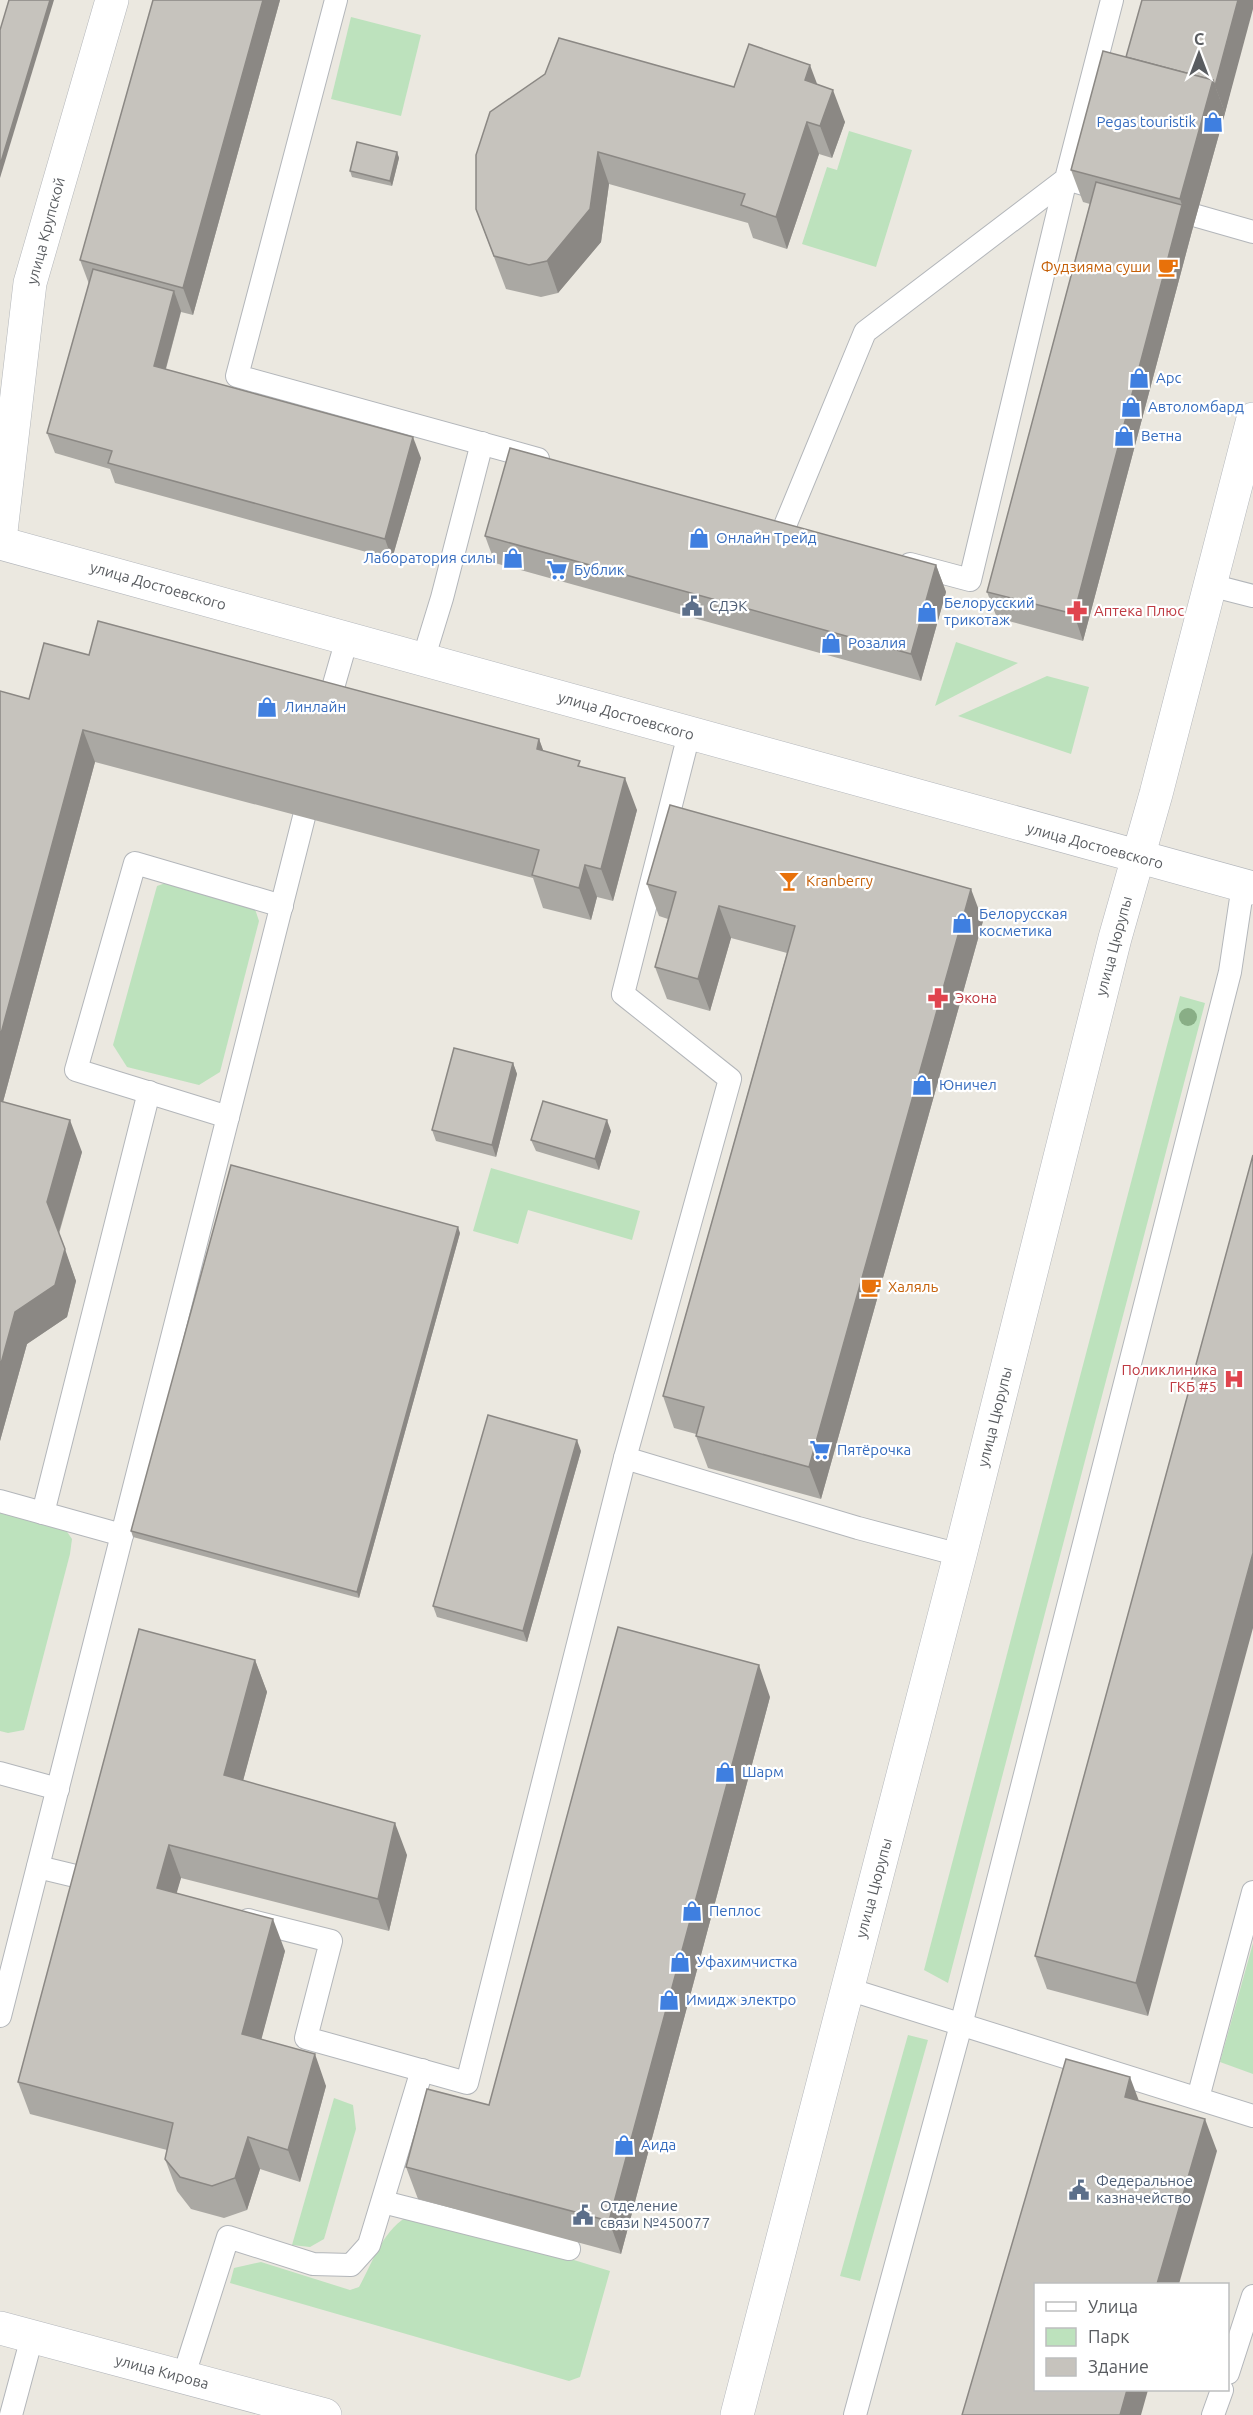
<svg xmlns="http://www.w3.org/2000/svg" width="1253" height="2415" font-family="Ubuntu,sans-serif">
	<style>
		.green { fill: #bde2bd }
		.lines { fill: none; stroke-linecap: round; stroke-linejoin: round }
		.lane-casing { stroke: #b3b6ba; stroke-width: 24 }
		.street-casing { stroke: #b3b6ba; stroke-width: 34 }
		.secondary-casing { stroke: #b4b7bc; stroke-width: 34 }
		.lane { stroke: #fff; stroke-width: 22 }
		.street { stroke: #fff; stroke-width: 33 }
		.secondary { stroke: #fff; stroke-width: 33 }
		.tree { fill: #89ae86 }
		.wall { fill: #aaa8a3 }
		.shaded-wall { fill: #8b8884 }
		.building { fill: #c6c3bd; stroke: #8b8884; stroke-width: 1.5 }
		.labels { text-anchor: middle; stroke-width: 4.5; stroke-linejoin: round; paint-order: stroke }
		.shop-label { font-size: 15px; fill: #366cbe; stroke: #fff; text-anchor: start }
		.street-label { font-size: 15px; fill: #595c60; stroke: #fff }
		.food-label { font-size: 15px; fill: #c56008; stroke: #fff; text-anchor: start }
		.service-label { font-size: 15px; fill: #4e5e75; stroke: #fff; text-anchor: start }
		.health-label { font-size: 15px; fill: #be3a42; stroke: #fff; text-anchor: start }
	</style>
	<rect width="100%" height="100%" fill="#ebe8e0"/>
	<g class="green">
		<path d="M351,17L421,35L401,116L331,99Z"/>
		<path d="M849,131L912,150L876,267L802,244L827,167L837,170Z"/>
		<path d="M956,642L1018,663L935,706Z"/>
		<path d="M1047,676L1089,687L1071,754L958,716Z"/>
		<path d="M174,880L253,903L259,921L220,1072L199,1085L127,1067L113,1045L157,886Z"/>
		<path d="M1180,996L1205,1003L948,1983L924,1970Z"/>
		<path d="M491,1168L640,1211L632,1240L528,1210L518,1244L473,1231Z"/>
		<path d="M0,1509L63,1526L72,1539L70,1554L24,1730L8,1733L0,1731Z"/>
		<path d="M1253,1943V2074L1220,2062Z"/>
		<path d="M908,2035L928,2040L860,2281L840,2276Z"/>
		<path d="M334,2098L353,2105L356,2129L324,2239L310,2247L292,2245Z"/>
		<path d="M412,2214L492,2235L610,2271L580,2377L569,2381L230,2283L234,2268L261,2262L350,2290L359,2287C374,2260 383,2228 412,2214Z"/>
	</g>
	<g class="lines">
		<g class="lane-casing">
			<g id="lane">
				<path d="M336,0L237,376L538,459"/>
				<path d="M1197,216L1253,232"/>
				<path d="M784,528L865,332L1066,179L1112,0"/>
				<path d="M910,564L970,580L1066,179L1087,185"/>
				<path d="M1210,585L1253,596"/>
				<path d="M423,660L442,598L482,443"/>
				<path d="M326,712L347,639"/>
				<path d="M689,734L623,994L730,1079L625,1458L858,1528L960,1555"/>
				<path d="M228,1117L76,1070L135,863L282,906"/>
				<path d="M0,1501L122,1535"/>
				<path d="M43,1513L149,1092"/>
				<path d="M0,1773L58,1789"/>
				<path d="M38,1867L92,1880"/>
				<path d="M248,1920L331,1941L306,2038L467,2083L625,1458"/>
				<path d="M848,1989L1253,2116"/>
				<path d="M0,2016L304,817"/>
				<path d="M1198,2098L1253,1892"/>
				<path d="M383,2202L569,2249"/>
				<path d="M1228,2373L1253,2296"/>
				<path d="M183,2378L228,2237L313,2264L351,2265L369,2245L422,2070"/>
				<path d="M11,2415L32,2337"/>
				<path d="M855,2415L961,2025L1230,972L1243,885"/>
				<path d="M1213,2415L1222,2390"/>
			</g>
		</g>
		<g class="street-casing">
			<path id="street" d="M0,540L30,283L112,0"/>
		</g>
		<g class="secondary-casing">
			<g id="secondary">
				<path d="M0,543L1253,888"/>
				<path d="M0,2328L325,2415"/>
				<path d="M737,2415L960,1555L1115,938L1156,794L1253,419"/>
			</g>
		</g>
		<use href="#lane" class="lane"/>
		<use href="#street" class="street"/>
		<use href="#secondary" class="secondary"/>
	</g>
	<circle class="tree" cx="1188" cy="1017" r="9"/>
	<g class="wall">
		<path d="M153,0H280L193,315L181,312L166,369L421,458L392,559L115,483L110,469L55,453L47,433L89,284L80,260Z"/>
		<path d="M1253,0L1225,113L1192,231L1083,641L997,618L987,592L1090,204L1083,202L1071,170L1126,57Z"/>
		<path d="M817,85L845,122L832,158L819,154L787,249L753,238L748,223L609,184L601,242L558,293L541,297L506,289L476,209L734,87Z"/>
		<path d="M397,152L399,158L392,186L352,177L350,171Z"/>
		<path d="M485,536L936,565L946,592L921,681L495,563Z"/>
		<path d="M89,655L539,739L543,751L582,767L637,810L613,901L597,897L591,920L543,908L533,878L95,762L3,1102L82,1152L59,1234L76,1281L67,1317L27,1344L0,1441V691L29,699Z"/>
		<path d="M647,884L983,921L821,1499L708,1468L696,1436V1434L674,1428L663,1396L787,953L731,938L710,1011L667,999L655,967L668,919L659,916Z"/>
		<path d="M513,1063L517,1074L496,1157L436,1141L432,1130Z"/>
		<path d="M611,1131L599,1170L536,1151L531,1140Z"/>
		<path d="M1253,1155L1148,2016L1047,1989L1035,1956Z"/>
		<path d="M460,1233L359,1598L133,1537L131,1531Z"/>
		<path d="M581,1451L527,1642L437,1617L433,1606Z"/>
		<path d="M255,1660L267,1692L243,1780L407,1855L389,1931L181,1878L176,1893L285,1951L261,2039L326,2086L300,2182L260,2169L247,2210L224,2218L191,2209L177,2191L165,2159L167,2150L30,2114L18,2082Z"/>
		<path d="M770,1697L621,2254L418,2199L406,2167L489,2105Z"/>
	</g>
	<g class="shaded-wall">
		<path d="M50,0H54L0,178V165Z"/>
		<path d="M263,0H280L193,315L183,288Z"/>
		<path d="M1238,0H1253V9L1225,113L1215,86Z"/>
		<path d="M810,65L822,97L805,80Z"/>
		<path d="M1213,80L1225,113L1192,231L1083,641L1074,614L1182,205L1180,199Z"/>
		<path d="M833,90L845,122L832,158L820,126Z"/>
		<path d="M807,122L819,154L787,249L776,217Z"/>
		<path d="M397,152L399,158L392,186L390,181Z"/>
		<path d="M598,152L609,184L601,242L558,293L547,261Z"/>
		<path d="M174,291L181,311L161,386L154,366Z"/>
		<path d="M413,437L421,458L392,559L385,539Z"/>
		<path d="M936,565L946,592L921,681L911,654Z"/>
		<path d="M83,730L95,762L0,1113V1037Z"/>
		<path d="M539,739L551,771L537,749Z"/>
		<path d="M625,778L637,810L613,901L601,869Z"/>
		<path d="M585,865L597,897L591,920L579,888Z"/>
		<path d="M971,889L983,921L821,1499L809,1467Z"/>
		<path d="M719,906L731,938L710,1011L698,979Z"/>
		<path d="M513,1063L517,1074L496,1157L492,1145Z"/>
		<path d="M70,1120L82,1152L58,1235L47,1202Z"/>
		<path d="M607,1120L611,1131L599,1170L595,1159Z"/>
		<path d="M458,1227L460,1233L359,1598L357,1592Z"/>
		<path d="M65,1249L76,1281L67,1317L27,1344L0,1441V1367L15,1312Z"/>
		<path d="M577,1440L581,1451L527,1642L523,1631Z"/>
		<path d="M1253,1553V1628L1148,2016L1136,1983Z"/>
		<path d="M255,1660L267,1692L236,1807L224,1775Z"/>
		<path d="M759,1665L770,1697L621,2254L609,2221Z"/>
		<path d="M395,1823L407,1855L389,1931L378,1899Z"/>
		<path d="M169,1845L181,1878L169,1920L157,1888Z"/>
		<path d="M273,1919L285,1951L254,2067L242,2034Z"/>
		<path d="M315,2054L326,2086L300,2182L288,2150Z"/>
		<path d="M1130,2077L1142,2109L1125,2097Z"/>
		<path d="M1205,2119L1217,2151L1179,2284H1157Z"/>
		<path d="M248,2137L260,2169L247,2210L235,2178Z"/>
		<path d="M1127,2390H1148L1141,2415H1120Z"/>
	</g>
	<g class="building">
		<path d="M9,0H50L0,165V30Z"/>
		<path d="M153,0H263L183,288L80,260Z"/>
		<path d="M1142,0H1238L1215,86L1213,80L1126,57Z"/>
		<path d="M559,38L734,87L749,44L810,65L805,80L833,90L820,126L807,122L776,217L741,205L745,194L598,152L590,209L547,261L529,265L494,256L476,209V155L490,112L545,74Z"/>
		<path d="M1103,51L1213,80L1180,199L1071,170Z"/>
		<path d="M357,142L397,152L390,181L350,171Z"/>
		<path d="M1096,182L1182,205L1074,614L987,592Z"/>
		<path d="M93,269L174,291L154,366L413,437L385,539L108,463L112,451L47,433Z"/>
		<path d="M510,448L936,565L911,654L485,536Z"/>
		<path d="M98,621L539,739L537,749L580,761L578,766L625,778L601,869L585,865L579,888L532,875L539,850L83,730L0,1037V691L29,699L44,643L89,655Z"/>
		<path d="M670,805L971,889L809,1467L696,1436L704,1407L663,1396L795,926L719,906L698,979L655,967L676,892L647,884Z"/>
		<path d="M454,1048L513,1063L492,1145L432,1130Z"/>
		<path d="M0,1101L70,1120L47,1202L65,1249L55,1285L15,1312L0,1367Z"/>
		<path d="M543,1101L607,1120L595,1159L531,1140Z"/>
		<path d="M1253,1155V1553L1136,1983L1035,1956Z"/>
		<path d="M231,1165L458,1227L357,1592L131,1531Z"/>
		<path d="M488,1415L577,1440L523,1631L433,1606Z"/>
		<path d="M618,1627L759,1665L609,2221L406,2167L427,2089L489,2105Z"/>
		<path d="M139,1629L255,1660L224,1775L395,1823L378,1899L169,1845L157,1888L273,1919L242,2034L315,2054L288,2150L248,2137L235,2178L212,2186L180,2177L165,2159L173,2123L18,2082Z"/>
		<path d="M1066,2059L1130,2077L1125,2097L1205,2119L1157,2284H1035V2390H1127L1120,2415H962Z"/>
	</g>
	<defs>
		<g id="shop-bare" transform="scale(1.62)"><path d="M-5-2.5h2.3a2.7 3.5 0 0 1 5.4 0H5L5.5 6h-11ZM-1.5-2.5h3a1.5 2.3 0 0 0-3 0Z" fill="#3f7fe0" stroke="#fff" stroke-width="2.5" paint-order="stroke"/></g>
		<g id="cafe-bare" transform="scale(1.62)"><path d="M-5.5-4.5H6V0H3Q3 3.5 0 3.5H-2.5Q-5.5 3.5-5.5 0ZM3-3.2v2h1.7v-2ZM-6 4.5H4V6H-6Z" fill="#e8710a" stroke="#fff" stroke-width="2.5" paint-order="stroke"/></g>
		<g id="supermarket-bare" transform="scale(1.62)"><path d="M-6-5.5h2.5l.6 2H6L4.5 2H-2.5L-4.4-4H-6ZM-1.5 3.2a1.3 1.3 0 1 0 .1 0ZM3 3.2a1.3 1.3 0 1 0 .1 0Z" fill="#3f7fe0" stroke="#fff" stroke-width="2.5" paint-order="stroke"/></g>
		<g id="civic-bare" transform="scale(1.62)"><path d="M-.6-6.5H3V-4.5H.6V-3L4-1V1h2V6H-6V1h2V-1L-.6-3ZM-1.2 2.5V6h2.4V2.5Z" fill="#5c6f8a" stroke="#fff" stroke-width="2.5" paint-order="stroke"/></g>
		<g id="pharmacy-bare" transform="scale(1.62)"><path d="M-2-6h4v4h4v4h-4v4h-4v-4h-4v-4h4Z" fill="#e0444e" stroke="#fff" stroke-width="2.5" paint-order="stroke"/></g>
		<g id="bar-bare" transform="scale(1.62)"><path d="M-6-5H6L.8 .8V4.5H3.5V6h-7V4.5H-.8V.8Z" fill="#e8710a" stroke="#fff" stroke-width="2.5" paint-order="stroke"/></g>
		<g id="hospital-bare" transform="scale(1.62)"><path d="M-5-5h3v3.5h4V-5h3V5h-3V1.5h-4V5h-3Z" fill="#e0444e" stroke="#fff" stroke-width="2.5" paint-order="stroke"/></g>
	</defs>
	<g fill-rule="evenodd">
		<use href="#shop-bare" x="1213" y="122"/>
		<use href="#cafe-bare" x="1168" y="267"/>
		<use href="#shop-bare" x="1139" y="378"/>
		<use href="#shop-bare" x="1131" y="407"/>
		<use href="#shop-bare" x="1124" y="436"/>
		<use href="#shop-bare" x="699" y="538"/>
		<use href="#shop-bare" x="513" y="558"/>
		<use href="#supermarket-bare" x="557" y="570"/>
		<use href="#civic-bare" x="692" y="606"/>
		<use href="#pharmacy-bare" x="1077" y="611"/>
		<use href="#shop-bare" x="927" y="612"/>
		<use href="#shop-bare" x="831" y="643"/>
		<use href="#shop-bare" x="267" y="707"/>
		<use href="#bar-bare" x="789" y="881"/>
		<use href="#shop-bare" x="962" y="923"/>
		<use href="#pharmacy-bare" x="938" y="998"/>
		<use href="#shop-bare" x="922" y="1085"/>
		<use href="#cafe-bare" x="871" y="1287"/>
		<use href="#hospital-bare" x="1234" y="1379"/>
		<use href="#supermarket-bare" x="820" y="1450"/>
		<use href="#shop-bare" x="725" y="1772"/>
		<use href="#shop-bare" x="692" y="1911"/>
		<use href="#shop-bare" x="680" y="1962"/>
		<use href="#shop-bare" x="669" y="2000"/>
		<use href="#shop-bare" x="624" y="2145"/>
		<use href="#civic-bare" x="1079" y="2190"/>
		<use href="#civic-bare" x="583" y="2215"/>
	</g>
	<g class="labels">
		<g class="shop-label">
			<text x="1196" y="127" text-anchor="end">Pegas touristik</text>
			<text x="1156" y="383">Арс</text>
			<text x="1148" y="412">Автоломбард</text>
			<text x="1141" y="441">Ветна</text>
			<text x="716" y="543">Онлайн Трейд</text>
			<text x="496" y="563" text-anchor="end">Лаборатория силы</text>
			<text x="574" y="575">Бублик</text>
			<text x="944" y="608">Белорусский<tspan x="944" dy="17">трикотаж</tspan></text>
			<text x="848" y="648">Розалия</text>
			<text x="284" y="712">Линлайн</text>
			<text x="979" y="919">Белорусская<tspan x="979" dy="17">косметика</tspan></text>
			<text x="939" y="1090">Юничел</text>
			<text x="837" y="1455">Пятёрочка</text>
			<text x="742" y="1777">Шарм</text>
			<text x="709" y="1916">Пеплос</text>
			<text x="697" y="1967">Уфахимчистка</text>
			<text x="686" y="2005">Имидж электро</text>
			<text x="641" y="2150">Аида</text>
		</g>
		<g class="street-label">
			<text transform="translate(46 231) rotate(-75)" y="5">улица Крупской</text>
			<text transform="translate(158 586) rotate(16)" y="5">улица Достоевского</text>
			<text transform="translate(626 716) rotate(16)" y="5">улица Достоевского</text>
			<text transform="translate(1095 846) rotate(15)" y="5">улица Достоевского</text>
			<text transform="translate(1114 946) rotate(-75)" y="5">улица Цюрупы</text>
			<text transform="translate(995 1417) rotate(-76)" y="5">улица Цюрупы</text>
			<text transform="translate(874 1888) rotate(-75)" y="5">улица Цюрупы</text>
			<text transform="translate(162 2372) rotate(15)" y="5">улица Кирова</text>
		</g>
		<g class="food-label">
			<text x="1151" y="272" text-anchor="end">Фудзияма суши</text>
			<text x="806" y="886">Kranberry</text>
			<text x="888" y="1292">Халяль</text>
		</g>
		<g class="service-label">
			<text x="709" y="611">СДЭК</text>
			<text x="1096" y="2186">Федеральное<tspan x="1096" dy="17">казначейство</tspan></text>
			<text x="600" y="2211">Отделение<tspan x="600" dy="17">связи №450077</tspan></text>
		</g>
		<g class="health-label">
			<text x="1094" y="616">Аптека Плюс</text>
			<text x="955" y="1003">Экона</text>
			<text x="1217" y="1375" text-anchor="end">Поликлиника<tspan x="1217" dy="17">ГКБ #5</tspan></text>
		</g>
	</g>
	<rect x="1034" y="2283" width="195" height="108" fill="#ffffff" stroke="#bdbebf" stroke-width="1.5"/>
	<rect x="1046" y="2302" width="30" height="9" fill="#ffffff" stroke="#bdbebf" stroke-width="1.5"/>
	<text x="1088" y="2313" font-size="18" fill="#595c60">Улица</text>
	<rect x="1046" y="2328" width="30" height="18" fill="#bde2bd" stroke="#bdbebf" stroke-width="1.5"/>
	<text x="1088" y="2343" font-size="18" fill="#595c60">Парк</text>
	<rect x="1046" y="2358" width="30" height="18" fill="#c6c3bd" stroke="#bdbebf" stroke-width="1.5"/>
	<text x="1088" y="2373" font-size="18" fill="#595c60">Здание</text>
	<g transform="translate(1199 54)" stroke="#ffffff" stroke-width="4.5" paint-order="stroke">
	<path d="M0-4.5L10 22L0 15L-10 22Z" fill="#595c60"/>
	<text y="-9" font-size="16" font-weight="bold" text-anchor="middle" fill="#595c60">С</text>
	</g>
</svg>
